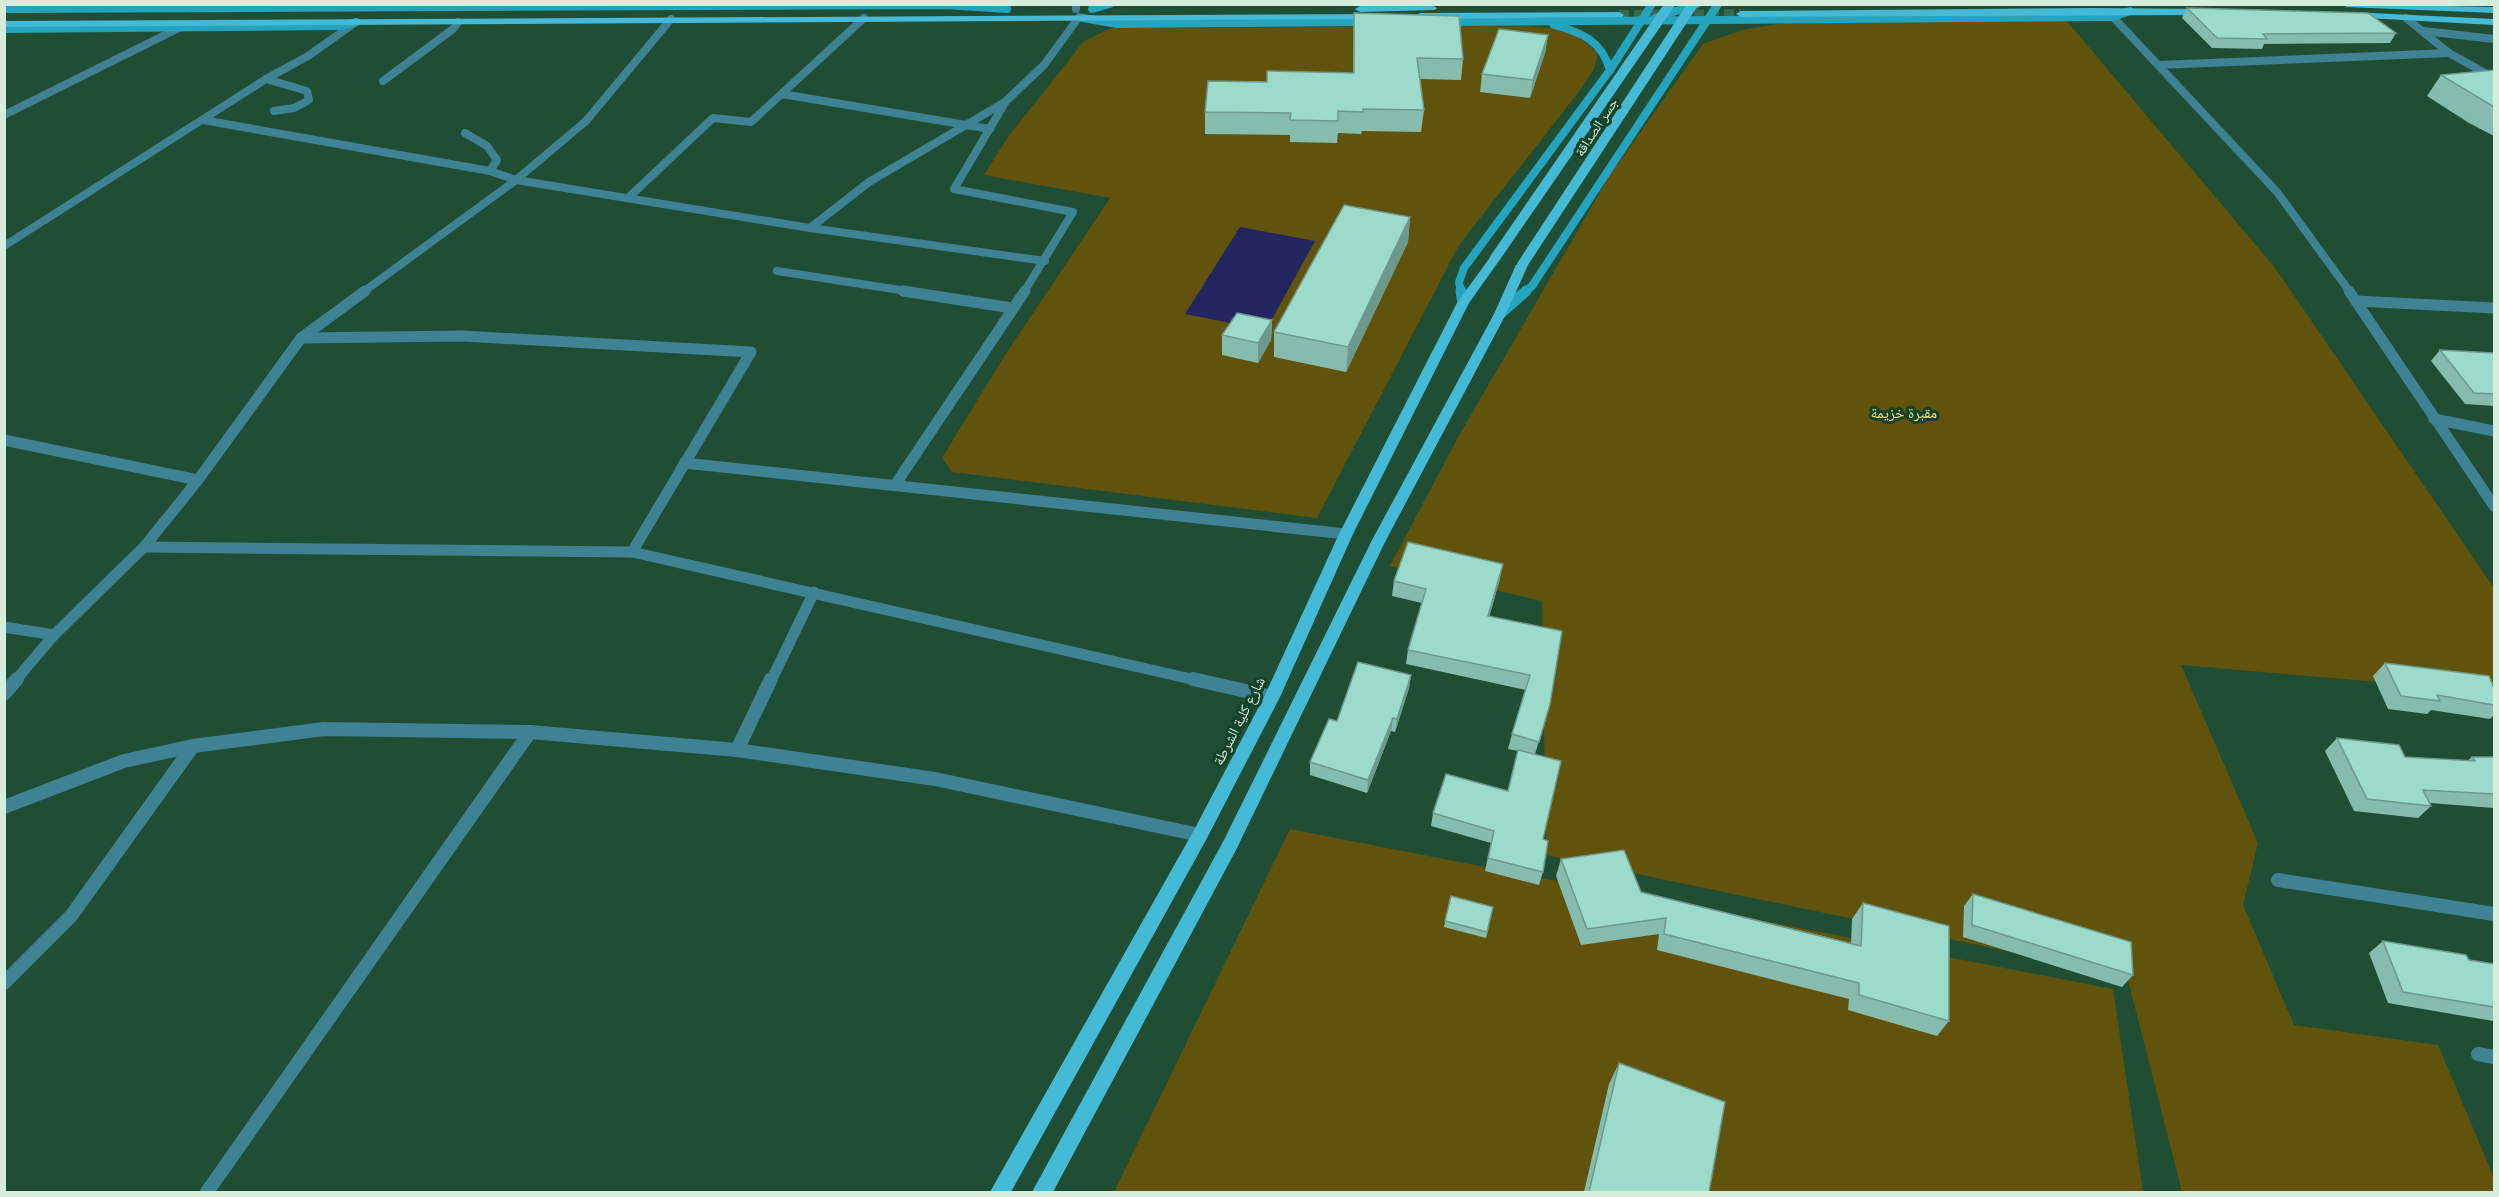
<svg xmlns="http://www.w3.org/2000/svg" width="2499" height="1197" font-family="'Archivo Narrow','Noto Naskh Arabic',sans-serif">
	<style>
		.green { fill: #61530b }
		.water { fill: #232560 }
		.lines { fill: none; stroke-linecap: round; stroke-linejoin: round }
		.primary-tunnel { stroke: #3a664d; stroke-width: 10; stroke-dasharray: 10 5; stroke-linecap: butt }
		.service { stroke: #3e8293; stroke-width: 8 }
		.minor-far2 { stroke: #3e8293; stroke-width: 8 }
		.minor-far1 { stroke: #3e8293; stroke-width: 11 }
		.minor { stroke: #3e8293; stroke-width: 14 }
		.secondary-far1 { stroke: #25a4bf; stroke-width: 8 }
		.secondary { stroke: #25a4bf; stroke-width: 11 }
		.primary { fill: #44bad6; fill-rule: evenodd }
		.primary-bridge { stroke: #44bad6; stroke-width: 10 }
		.wall { fill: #86bcae }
		.shaded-wall { fill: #6d998d }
		.building { fill: #9cdbca; stroke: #6d998d; stroke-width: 1.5 }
		.labels { text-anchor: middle; stroke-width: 6; stroke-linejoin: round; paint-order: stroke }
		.far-street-label { font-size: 14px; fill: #d5eddd; stroke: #134329 }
		.park-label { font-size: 15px; fill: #fae174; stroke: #134329 }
		.street-label { font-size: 15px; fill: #d5eddd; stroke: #134329 }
	</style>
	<rect width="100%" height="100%" fill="#1f4e34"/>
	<g class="green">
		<path d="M2066,20L2276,269L2494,588V692L2181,665L2258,843L2243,905L2294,1025L2438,1045L2494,1178V1192H2182L2127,976L1546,855L1542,601L1390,566L1457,439L1610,175L1703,44L1742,30L1790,22Z"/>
		<path d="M1490,26C1528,27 1571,21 1598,54L1594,69L1581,89L1459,245L1317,518L952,472L942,458L1005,355L1110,198L984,175L1008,137L1084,41L1112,28Z"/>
		<path d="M1290,829L2113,989L2143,1192H1114Z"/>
	</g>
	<path class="water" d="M1240,227L1315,241L1266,330L1185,314Z"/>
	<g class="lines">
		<path class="primary-tunnel" d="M1619,15L1741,14"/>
		<g class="service">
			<path d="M266,79L307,91L309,100L294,108L274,111"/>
			<path d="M465,133L487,146L497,160L490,171"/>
		</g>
		<g class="minor-far2">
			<path d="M1076,4V9"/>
			<path d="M2113,17L2277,192L2350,292"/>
			<path d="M2406,18L2449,53L2494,78"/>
			<path d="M2424,31L2494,39"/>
			<path d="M2159,65L2449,53"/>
			<path d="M383,81L453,29L458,22"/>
			<path d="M782,94L990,129"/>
			<path d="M4,115L179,28"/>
			<path d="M203,120L490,171L516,180L810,228L1045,261"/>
			<path d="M628,198L713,118L751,122L864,18"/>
			<path d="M810,228L869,182L1005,102"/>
			<path d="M4,246L266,79L308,56L356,22"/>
			<path d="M777,271L913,292"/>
			<path d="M363,292L516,180L586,121L671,19"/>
			<path d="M1024,292L1073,212L954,189L1006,101L1044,65L1079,17"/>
		</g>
		<g class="minor-far1">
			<path d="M903,291L1012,308"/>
			<path d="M2349,291L2494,506"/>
			<path d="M2356,301L2494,308"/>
			<path d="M302,338L462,336L751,352L632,552"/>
			<path d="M2434,419L2494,431"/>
			<path d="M4,440L198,480"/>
			<path d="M684,463L1346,534"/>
			<path d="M895,485L1025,291"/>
			<path d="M144,547L632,552L1200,681"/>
			<path d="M4,627L54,635"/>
			<path d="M15,681L54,635L144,547L198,480L301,338L365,291"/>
			<path d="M771,681L814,592"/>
		</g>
		<g class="minor">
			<path d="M1193,679L1272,697"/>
			<path d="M4,694L17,679"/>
			<path d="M737,750L771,679"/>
			<path d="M4,807L124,761L193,746L324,729L530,732L737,750L935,779L1200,835"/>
			<path d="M2278,880L2494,914"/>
			<path d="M4,983L71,916L193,746"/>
			<path d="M2478,1054L2494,1057"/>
			<path d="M207,1192L530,732"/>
		</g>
		<g class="secondary-far1">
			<path d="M4,9L946,5L1007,9"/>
			<path d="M1092,9L1110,4"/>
			<path d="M1083,18L1117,24L1368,22"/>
			<path d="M1655,18L1697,4"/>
			<path d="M1443,22L2113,17L2130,11"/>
			<path d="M1554,25C1581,32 1602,41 1610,70"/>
			<path d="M4,29L343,26L356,22"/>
			<path d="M1461,292L1459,282L1464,268L1610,70L1652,4"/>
			<path d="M1525,292L1532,286L1718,4"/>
		</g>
		<g class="secondary">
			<path d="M1461,291L1463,303"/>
			<path d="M1500,314L1526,291"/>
		</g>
		<g class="primary">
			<path d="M2342,4L2494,7V13L2346,7Z"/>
			<path d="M1432,5L1437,8L1435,10L1360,12L1355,9L1360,6Z"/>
			<path d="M2093,8L2204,9L2209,12L2204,15L1741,17L1736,14L1741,11Z"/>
			<path d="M1619,12L1624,15L1622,17L1420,19L1415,16L1420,13Z"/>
			<path d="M2351,12L2494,19V25L2348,17L2346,15Z"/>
			<path d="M1375,14L1377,16L1372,19L4,27V21Z"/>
			<path d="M1495,255L1501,258L1469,303L1353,534L1280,697L1206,840L1011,1192H990L1194,830L1264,697L1339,534L1457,303L1491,256Z"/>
			<path d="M1522,262L1528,265L1506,314L1385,542L1236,850L1053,1192H1032L1224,840L1371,542L1494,314L1516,265Z"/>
		</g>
		<g class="primary-bridge">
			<path d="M1495,258L1670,4"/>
			<path d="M1522,265L1693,4"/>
		</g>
	</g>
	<g class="wall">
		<path d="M2187,8L2396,33L2390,43L2264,44L2262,49L2212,48L2182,18Z"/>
		<path d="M1354,13L1463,59L1461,80L1420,79L1424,110L1421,132L1362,131L1361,134L1338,133L1337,143L1290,142V135L1205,134V112L1267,82L1353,73Z"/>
		<path d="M1548,35L1545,53L1530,98L1480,92L1482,74Z"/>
		<path d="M2494,70V136L2469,123L2427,96L2441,75Z"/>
		<path d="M1410,217L1408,242L1346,372L1274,357V332Z"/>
		<path d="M1272,320L1271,340L1258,363L1222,355V335Z"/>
		<path d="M2440,350L2494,353V406L2465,404L2431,361Z"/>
		<path d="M1500,579L1489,617L1562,631L1546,718L1535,754L1543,839V872L1539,885L1485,871L1491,843L1431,826L1433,813L1508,791L1518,751L1508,749L1512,734L1526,690L1406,664L1408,650L1422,603L1392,596L1394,581Z"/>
		<path d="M2385,663L2494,688V715L2490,719L2431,710L2427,714L2388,709L2373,676Z"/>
		<path d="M1411,675L1409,688L1395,732L1391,731L1367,793L1310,775V762Z"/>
		<path d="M2337,738L2405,757L2467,761L2472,757H2494V808L2430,803L2431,806L2418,818L2354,811L2325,751Z"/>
		<path d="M1561,859L1641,892L1851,943L1852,919L1863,903L1949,1021L1937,1036L1848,1010L1849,999L1657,950L1659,934L1581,945L1556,876Z"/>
		<path d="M1973,894L2133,975L2122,987L1963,937L1964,906Z"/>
		<path d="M1451,896L1493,907L1486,938L1444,927Z"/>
		<path d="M2383,941L2469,960L2494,964V1025L2493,1021L2388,1003L2369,953Z"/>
		<path d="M1619,1063L1709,1192H1584L1609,1084Z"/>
	</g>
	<g class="shaded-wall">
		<path d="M1548,35L1545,53L1530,98L1533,80Z"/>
		<path d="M1410,217L1408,242L1346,372L1348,347Z"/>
		<path d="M1272,320L1271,340L1258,363V343Z"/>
		<path d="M1503,564L1500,579L1485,631L1488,616Z"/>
		<path d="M1411,675L1409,688L1395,732L1397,719Z"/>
		<path d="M1393,718L1391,731L1367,793L1368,780Z"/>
	</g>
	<g class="building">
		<path d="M2187,8L2368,13L2396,33L2263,34L2267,39L2217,38Z"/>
		<path d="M1354,13L1459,16L1463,59L1417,58L1424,110L1363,109V112L1338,111V121L1290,120L1291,113L1205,112L1208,81L1267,82V71L1354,73Z"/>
		<path d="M1499,29L1548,35L1533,80L1482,74Z"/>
		<path d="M2494,70V107L2441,75Z"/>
		<path d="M1344,205L1410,217L1348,347L1274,332Z"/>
		<path d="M1237,313L1272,320L1258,343L1222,335Z"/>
		<path d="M2440,350L2494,353V394L2474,393Z"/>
		<path d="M1408,542L1503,564L1488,616L1562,631L1550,704L1539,742L1512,734L1530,675L1408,650L1426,589L1394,581Z"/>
		<path d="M1358,662L1411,675L1397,719L1393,718L1368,780L1310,762L1329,719L1337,721Z"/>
		<path d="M2385,663L2489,676L2494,688V705L2437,695L2440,701L2401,696Z"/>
		<path d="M2337,738L2399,745L2405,757L2475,761L2472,757H2494V794L2423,790L2431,806L2367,799Z"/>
		<path d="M1518,750L1561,761L1543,839L1548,841L1543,872L1488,858L1494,831L1433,813L1446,774L1508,791Z"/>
		<path d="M1624,850L1641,892L1861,946L1863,903L1949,926V1021L1859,995V983L1664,934L1666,918L1587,929L1561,859Z"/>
		<path d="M1973,894L2131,942L2133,975L1972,925Z"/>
		<path d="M1451,896L1493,907L1487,932L1445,921Z"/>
		<path d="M2383,941L2466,955L2469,960L2494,964V1007L2403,992Z"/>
		<path d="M1619,1063L1725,1102L1709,1192H1589Z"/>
	</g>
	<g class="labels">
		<g class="far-street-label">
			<text transform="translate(1596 127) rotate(-57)" y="5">جسر الصداقة</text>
		</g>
		<g class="park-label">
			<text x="1904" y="418">مقبرة خزيمة</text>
		</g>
		<g class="street-label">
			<text transform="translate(1239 721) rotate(-63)" y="5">شارع كلية الشرطة</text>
		</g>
	</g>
	<rect width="2499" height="1197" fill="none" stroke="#d5eddd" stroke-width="12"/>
</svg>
